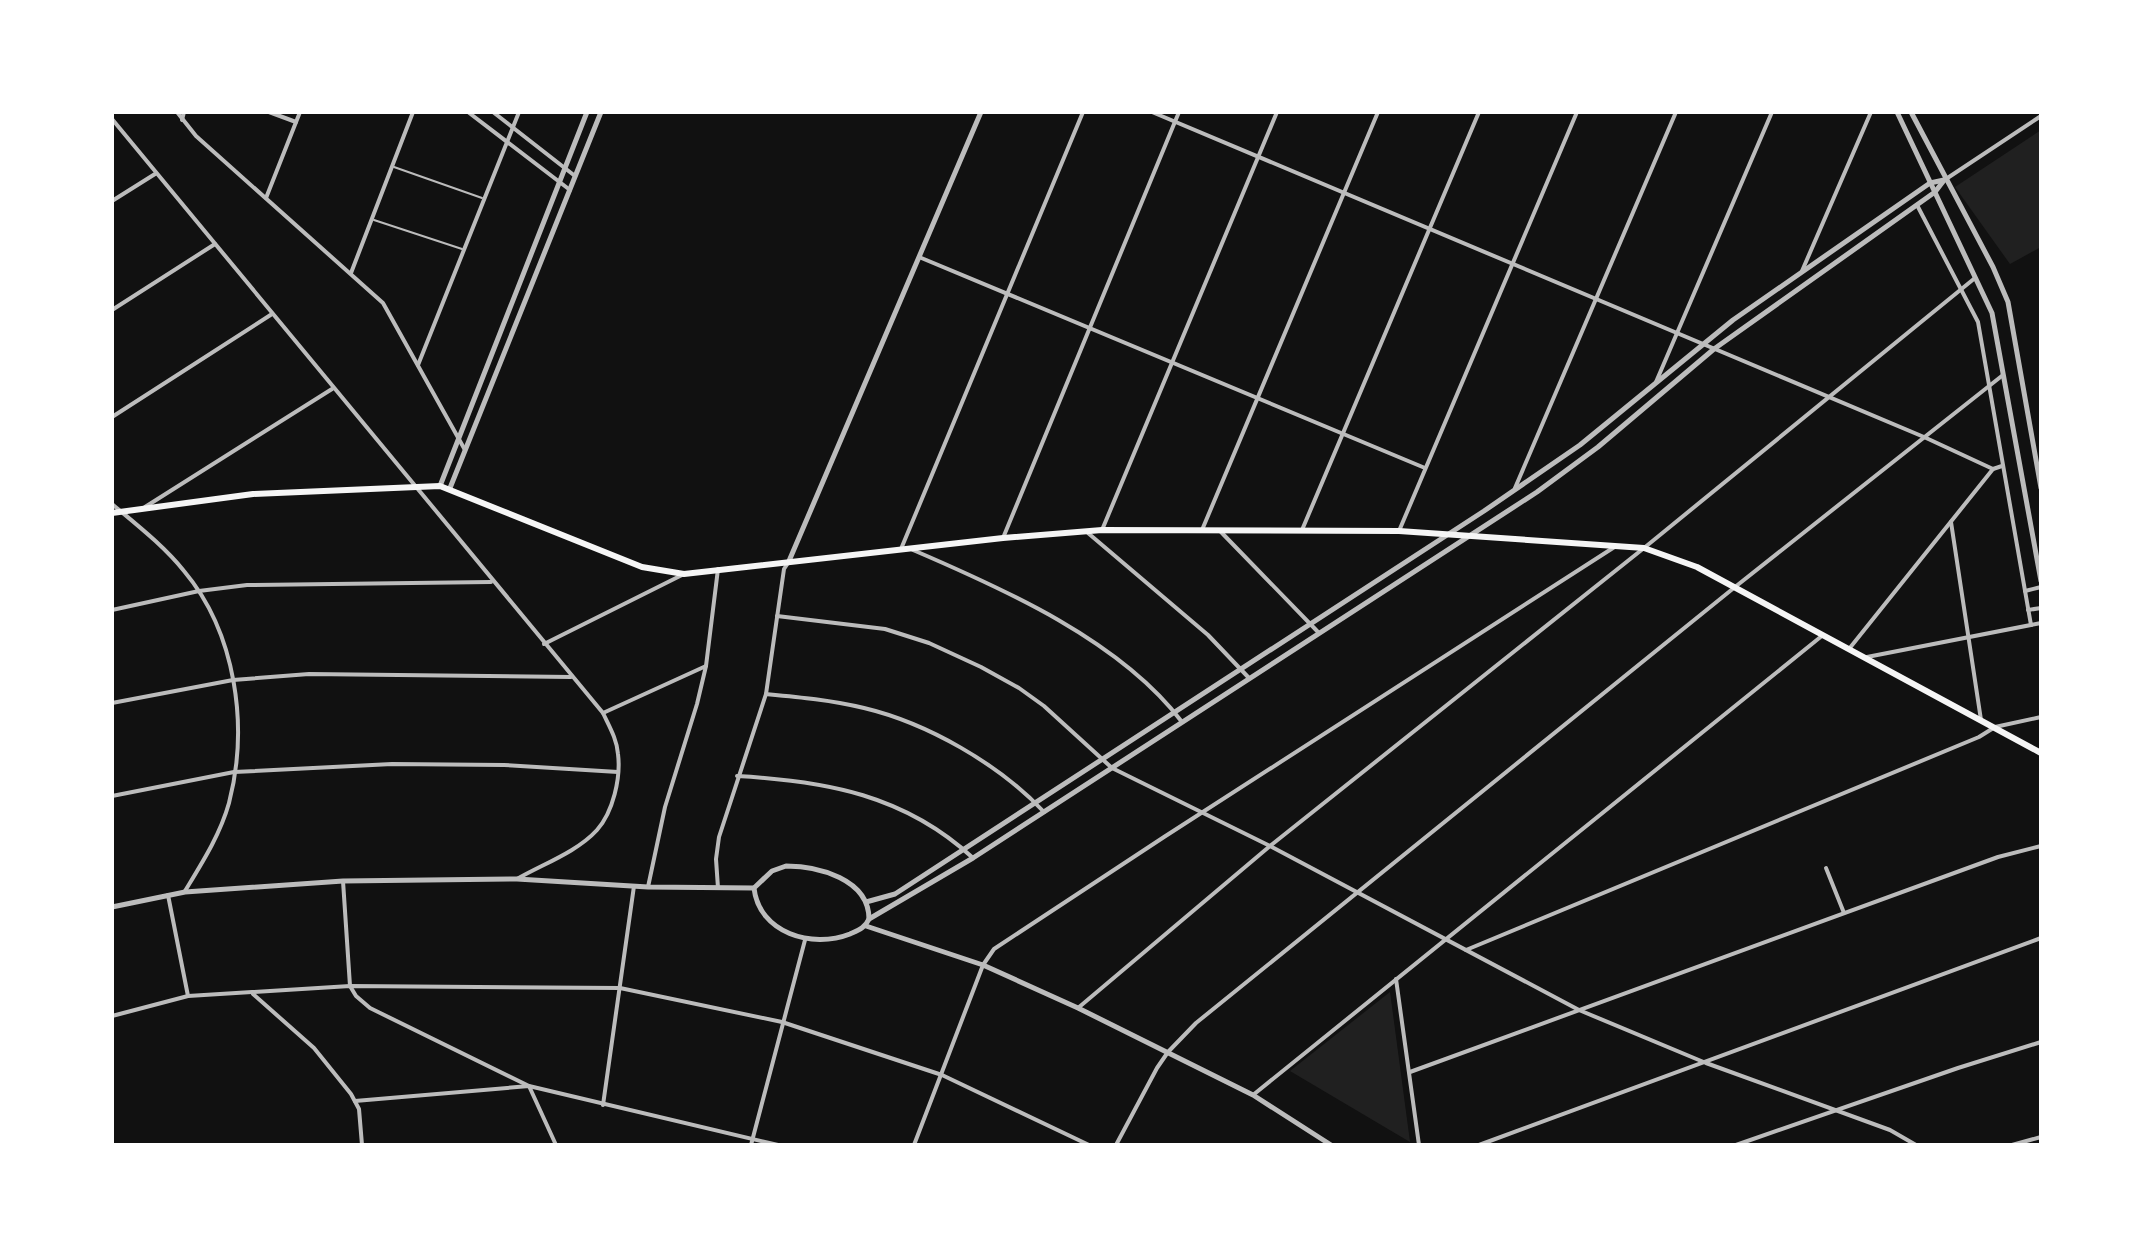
<svg xmlns="http://www.w3.org/2000/svg" width="2153" height="1257" font-family="'Asap Condensed',sans-serif">
	<style>
		.green { fill: #202020 }
		.lines { fill: none; stroke-linecap: round; stroke-linejoin: round }
		.service { stroke: #bcbcbc; stroke-width: 2 }
		.minor { stroke: #bcbcbc; stroke-width: 4 }
		.tertiary { stroke: #bcbcbc; stroke-width: 5 }
		.secondary { stroke: #f5f5f5; stroke-width: 6 }
	</style>
	<rect width="100%" height="100%" fill="#111"/>
	<g class="green">
		<path d="M2041,130V247L2010,264L1955,187Z"/>
		<path d="M1390,992L1410,1142L1290,1071Z"/>
	</g>
	<g class="lines">
		<g class="service">
			<path d="M394,167L482,198"/>
			<path d="M374,220L462,249"/>
		</g>
		<g class="minor">
			<path d="M177,112L196,136L383,303L465,450"/>
			<path d="M269,112L296,122"/>
			<path d="M468,112L570,190"/>
			<path d="M493,112L575,176"/>
			<path d="M1152,112L1924,437L1993,469"/>
			<path d="M112,119L603,713C609,726 617,739 618,754C621,778 613,812 597,830C577,852 543,864 517,879"/>
			<path d="M182,120L184,112"/>
			<path d="M1946,179L2041,116"/>
			<path d="M266,198L300,112"/>
			<path d="M112,201L155,174"/>
			<path d="M1917,205L1978,322L2031,625"/>
			<path d="M919,257L1425,468"/>
			<path d="M1802,271L1871,112"/>
			<path d="M351,273L413,112"/>
			<path d="M112,310L215,244"/>
			<path d="M418,365L519,112"/>
			<path d="M1656,382L1772,112"/>
			<path d="M112,417L272,314"/>
			<path d="M1515,488L1676,112"/>
			<path d="M112,504C137,525 164,546 184,571C236,633 249,726 229,803C220,835 202,863 185,891"/>
			<path d="M145,507L332,389"/>
			<path d="M1951,522L1981,720"/>
			<path d="M1102,530L1277,112"/>
			<path d="M1202,530L1378,112"/>
			<path d="M1302,530L1479,112"/>
			<path d="M1399,531L1577,112"/>
			<path d="M1221,532L1319,633"/>
			<path d="M1088,533L1208,635L1249,678"/>
			<path d="M1003,538L1179,112"/>
			<path d="M901,549L1083,112"/>
			<path d="M913,550C1004,589 1121,641 1182,722"/>
			<path d="M2025,591L2041,587"/>
			<path d="M112,610L199,591L247,585L491,582"/>
			<path d="M2028,610L2041,608"/>
			<path d="M777,616L885,629L929,643L981,667L1019,688L1044,706L1112,768L1270,846L1579,1010L1706,1063L1890,1130L1916,1145"/>
			<path d="M544,644L682,575"/>
			<path d="M1849,649L1993,469L2002,466"/>
			<path d="M1867,657L2041,623"/>
			<path d="M766,694C798,697 831,700 864,708C927,723 999,764 1044,812"/>
			<path d="M112,703L233,680L309,674L571,677"/>
			<path d="M603,713L706,666"/>
			<path d="M737,776C826,781 905,795 973,858"/>
			<path d="M112,796L234,772L392,764L504,765L618,772"/>
			<path d="M1826,868L1844,913"/>
			<path d="M343,881L350,986L356,996L370,1008L529,1086L556,1145"/>
			<path d="M648,887L665,807L697,704L706,666L718,569"/>
			<path d="M718,888L716,859L719,837L766,694L784,569L788,563"/>
			<path d="M168,895L188,996"/>
			<path d="M1466,950L1979,737L1995,727L2041,717"/>
			<path d="M1396,979L1419,1145"/>
			<path d="M253,994L314,1048L351,1094L359,1109L362,1145"/>
			<path d="M1078,1008L1270,846L1644,548L1975,278"/>
			<path d="M112,1016L188,996L350,986L620,988L782,1022L942,1075L1089,1145"/>
			<path d="M1410,1072L1998,857L2041,846"/>
			<path d="M1253,1095L1823,635"/>
			<path d="M355,1101L529,1086L778,1145"/>
			<path d="M603,1105L634,886"/>
			<path d="M751,1145L805,940"/>
			<path d="M914,1145L983,965L994,949L1164,837L1616,546"/>
			<path d="M1116,1145L1157,1068L1168,1052L1196,1023L1735,587L2003,375"/>
			<path d="M1479,1145L2041,938"/>
			<path d="M1736,1145L1958,1068L2041,1042"/>
			<path d="M2012,1145L2041,1137"/>
		</g>
		<g class="tertiary">
			<path d="M1897,112L1992,313L2041,581"/>
			<path d="M1911,112L1993,267L2008,302L2041,488"/>
			<path d="M440,486L587,112"/>
			<path d="M450,488L601,112"/>
			<path d="M789,561L981,112"/>
			<path d="M786,866C818,866 869,879 869,919C865,928 859,930 850,934C812,949 759,933 754,888L772,871Z"/>
			<path d="M866,902L895,894L1484,511L1580,445L1733,320L1930,183L1944,180"/>
			<path d="M112,907L185,892L343,881L517,879L648,887L754,888"/>
			<path d="M869,919L973,858L1537,492L1598,447L1714,349L1935,192L1945,179"/>
			<path d="M866,926L983,965L1078,1008L1253,1095L1331,1145"/>
		</g>
		<path class="secondary" d="M112,513L253,494L440,486L642,567L684,574L1003,538L1102,530L1399,531L1644,548L1697,567L2041,753"/>
	</g>
	<rect width="2153" height="1257" fill="none" stroke="#ffffff" stroke-width="228"/>
</svg>
